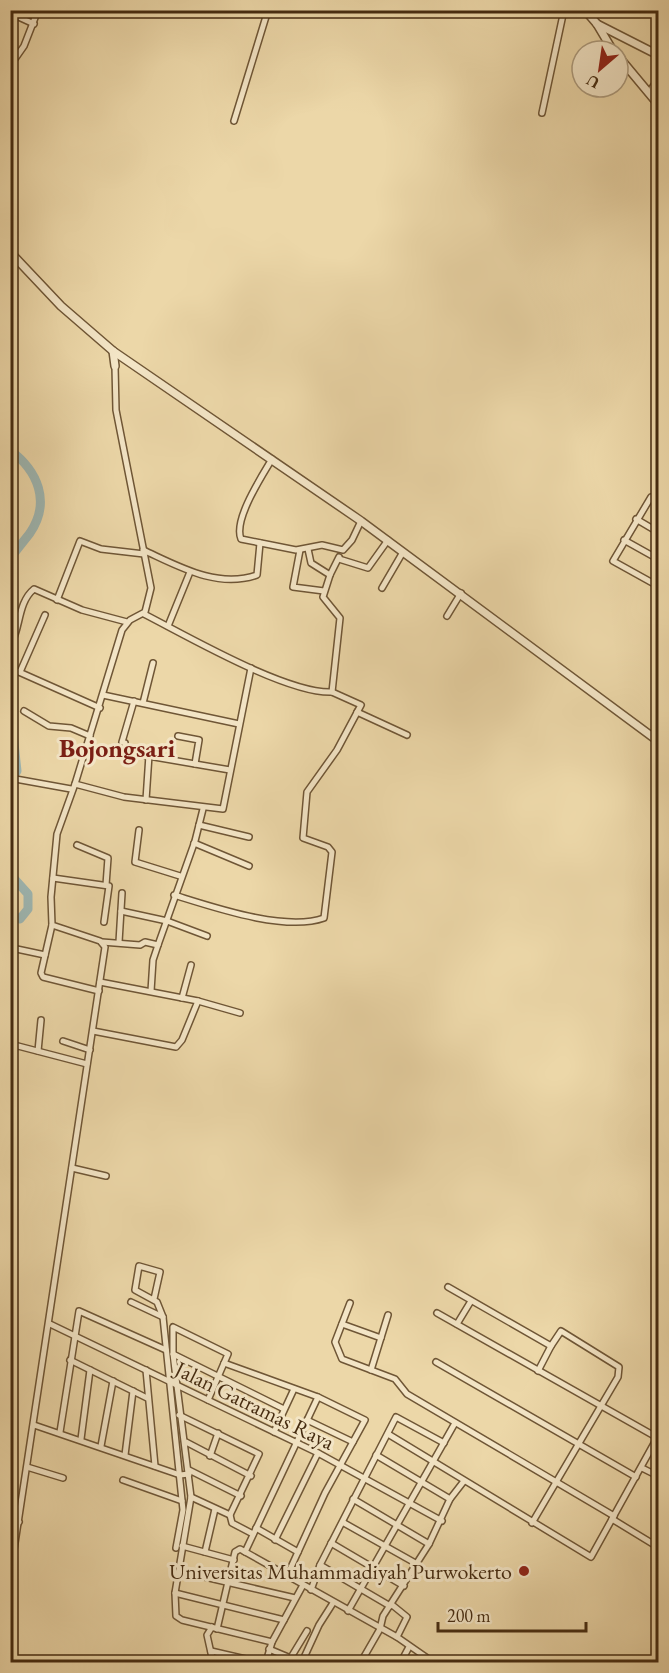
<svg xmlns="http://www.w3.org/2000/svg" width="669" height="1673" font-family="'EB Garamond',serif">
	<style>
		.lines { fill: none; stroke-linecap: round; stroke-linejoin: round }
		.river { stroke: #9eb7b3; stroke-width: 9 }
		.minor-casing { stroke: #6f5636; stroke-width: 8 }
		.tertiary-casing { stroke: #6f5636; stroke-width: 10 }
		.minor { stroke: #f3e5c6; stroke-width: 5 }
		.tertiary { stroke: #f3e5c6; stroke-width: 7 }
		.poi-dot { fill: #8f2418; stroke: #f3e5c6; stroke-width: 2 }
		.labels { text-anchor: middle; stroke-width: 6; stroke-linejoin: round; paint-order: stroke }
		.street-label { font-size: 22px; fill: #452b10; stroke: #f3e5c6 }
		.poi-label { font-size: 22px; fill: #452b10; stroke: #f3e5c6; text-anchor: end }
		.quarter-label { font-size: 26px; font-weight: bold; fill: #7a1f14; stroke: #f3e5c6 }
	</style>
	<rect width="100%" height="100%" fill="#ecd7a8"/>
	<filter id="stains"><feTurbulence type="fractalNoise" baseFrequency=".00333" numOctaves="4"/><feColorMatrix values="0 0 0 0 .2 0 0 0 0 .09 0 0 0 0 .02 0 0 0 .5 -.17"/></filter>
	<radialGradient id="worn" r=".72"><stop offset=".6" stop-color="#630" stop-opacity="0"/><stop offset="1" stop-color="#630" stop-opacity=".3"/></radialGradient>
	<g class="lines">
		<g class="river">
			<path d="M10,450C38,471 51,502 30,533C24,541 16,550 10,559"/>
			<path d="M10,706L17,771L10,780"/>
			<path d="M10,874L28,894V909L20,919L10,915"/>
		</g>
		<g class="minor-casing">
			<g id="minor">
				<path d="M10,13L34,24"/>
				<path d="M10,66L24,46L38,10"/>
				<path d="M658,79L652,88L658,96"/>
				<path d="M542,113L564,10"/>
				<path d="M234,121L268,10"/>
				<path d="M272,459C262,476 233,520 241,539L296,550L322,545L343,550L352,540L361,521"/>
				<path d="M658,500L651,497L613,561L658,586"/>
				<path d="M636,519L658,532"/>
				<path d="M624,540L658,559"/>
				<path d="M143,550C178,566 217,589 257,575L260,543"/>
				<path d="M300,550L293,587L324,591"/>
				<path d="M339,559L368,568L388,540"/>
				<path d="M330,575L339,557"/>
				<path d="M382,588L403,552"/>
				<path d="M57,600L80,541L101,549L144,554"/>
				<path d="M144,614C187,636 287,694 332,692L340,618L323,597L330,575L311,563L308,549"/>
				<path d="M447,616L461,593"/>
				<path d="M168,626L190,572"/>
				<path d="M10,646C21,629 17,603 34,589L82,610L127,622"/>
				<path d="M10,668L100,708"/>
				<path d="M20,672L45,615"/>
				<path d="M103,695L239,724"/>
				<path d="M143,703L153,663"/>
				<path d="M24,711L49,726L71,728L90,736"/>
				<path d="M357,712L407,735"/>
				<path d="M178,736L199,740L195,764"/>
				<path d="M122,742L134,701"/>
				<path d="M125,743V752L230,770"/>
				<path d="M10,778L71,789"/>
				<path d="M75,784L124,797L223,809L251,668"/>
				<path d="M146,800L149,755"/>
				<path d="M199,825L249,837"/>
				<path d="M139,830L135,862L180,876"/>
				<path d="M194,843L249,866"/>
				<path d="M77,845L108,858L106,885"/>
				<path d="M53,878L109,886L104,922"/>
				<path d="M174,895C213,907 285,932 324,918L332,852L328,847L303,838L307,792L337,750L361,705L332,692"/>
				<path d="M121,911L167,921L207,936"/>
				<path d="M52,925L41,973L43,977L99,991"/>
				<path d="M102,942L140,945L145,942L158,945L195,841L203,809"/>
				<path d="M119,942L122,893"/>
				<path d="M12,948L45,955"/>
				<path d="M151,991L153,960L158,945"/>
				<path d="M182,998L191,965"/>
				<path d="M198,1001L240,1013"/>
				<path d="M93,1031L176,1047L182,1040L198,1001L100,982"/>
				<path d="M63,1041L90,1050"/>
				<path d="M38,1051L41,1020"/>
				<path d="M10,1059L14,1047L18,1046L87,1064"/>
				<path d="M72,1168L106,1176"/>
				<path d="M448,1287L551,1346L561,1331L619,1367L618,1377L532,1523"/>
				<path d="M154,1299L160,1272L139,1266L135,1290L157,1302L163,1317L183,1510L176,1548"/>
				<path d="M131,1302L163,1317"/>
				<path d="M350,1303L335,1342L342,1359L395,1379L407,1394L614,1516"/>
				<path d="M437,1313L658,1438"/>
				<path d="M50,1324L318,1453L442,1521"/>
				<path d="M342,1324L381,1338"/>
				<path d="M457,1324L471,1301"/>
				<path d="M173,1354L284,1409"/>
				<path d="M70,1360L147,1398"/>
				<path d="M436,1362L636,1477"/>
				<path d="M224,1363L318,1397L365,1420L325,1493L287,1576"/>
				<path d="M146,1370L155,1466"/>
				<path d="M371,1370L388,1315"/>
				<path d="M538,1371L551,1346"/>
				<path d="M208,1400L228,1354L173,1327V1354L191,1497L175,1593L176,1616L182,1620L272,1642"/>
				<path d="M179,1415L259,1454L230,1515L191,1497"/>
				<path d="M307,1420L353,1442"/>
				<path d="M34,1425L180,1475L189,1474"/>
				<path d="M60,1432L79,1311L166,1350"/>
				<path d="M274,1432L294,1389"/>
				<path d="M388,1434L591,1557L657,1438"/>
				<path d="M81,1439L90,1370"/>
				<path d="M186,1442L251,1476"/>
				<path d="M101,1446L113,1381"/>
				<path d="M125,1455L133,1391"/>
				<path d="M376,1455L450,1499"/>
				<path d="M210,1456L218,1433"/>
				<path d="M27,1467L63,1478"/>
				<path d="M642,1468L658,1476"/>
				<path d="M189,1470L241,1496"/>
				<path d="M123,1480L182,1501"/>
				<path d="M353,1499L429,1544"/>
				<path d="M230,1515L232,1523L253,1534"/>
				<path d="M10,1517L19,1522"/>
				<path d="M612,1519L658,1547"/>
				<path d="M344,1523L417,1564"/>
				<path d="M256,1528L298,1552"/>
				<path d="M275,1540L318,1453"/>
				<path d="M331,1543L404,1586"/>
				<path d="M182,1546L234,1560"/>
				<path d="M205,1552L215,1509"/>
				<path d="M245,1552L318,1397"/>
				<path d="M320,1565L390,1606"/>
				<path d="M179,1571L295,1598"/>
				<path d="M10,1576L105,947L100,941L52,925L51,897L57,834L75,784L122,630L130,620L145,612L151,588L116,410L115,366"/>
				<path d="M311,1590L320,1565L396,1417L444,1443"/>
				<path d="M175,1593L284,1620"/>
				<path d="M391,1604L407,1617L397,1637"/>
				<path d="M348,1611L455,1423"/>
				<path d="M212,1627L207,1635L213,1662"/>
				<path d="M217,1629L235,1552L240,1549L397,1637L433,1662"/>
				<path d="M269,1649L300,1662"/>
				<path d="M211,1651L259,1662"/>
				<path d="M290,1659L307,1631"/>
				<path d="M266,1662L272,1642L303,1585"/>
				<path d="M302,1662L319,1625L333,1603"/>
				<path d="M361,1662L380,1629L383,1616L429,1544L450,1499L464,1481"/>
				<path d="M401,1662L409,1647"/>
			</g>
		</g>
		<g class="tertiary-casing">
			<g id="tertiary">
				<path d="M585,10L597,24L613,51"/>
				<path d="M597,24L658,55"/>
				<path d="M618,56L658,104"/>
				<path d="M10,252L61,306L113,351L361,521L658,741"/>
				<path d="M113,351L115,366"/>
			</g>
		</g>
		<use href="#minor" class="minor"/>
		<use href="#tertiary" class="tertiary"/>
	</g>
	<circle class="poi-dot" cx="524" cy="1571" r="6"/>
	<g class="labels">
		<g class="street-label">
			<text transform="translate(255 1405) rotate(26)" y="8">Jalan Gatramas Raya</text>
		</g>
		<g class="poi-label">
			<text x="512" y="1579">Universitas Muhammadiyah Purwokerto</text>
		</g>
		<g class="quarter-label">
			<text x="117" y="757">Bojongsari</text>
		</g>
	</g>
	<rect width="669" height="1673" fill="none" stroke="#ecd7a8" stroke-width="36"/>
	<rect x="12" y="12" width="645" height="1649" fill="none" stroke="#452b10" stroke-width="3"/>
	<rect x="18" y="18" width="633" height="1637" fill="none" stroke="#452b10" stroke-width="1.5"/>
	<g transform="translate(600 69) rotate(209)"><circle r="28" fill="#f3e5c6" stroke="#ad9b7d" stroke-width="1.5"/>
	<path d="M0-4.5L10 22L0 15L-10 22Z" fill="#8f2418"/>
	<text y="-9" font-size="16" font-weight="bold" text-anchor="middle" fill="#452b10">U</text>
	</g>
	<path d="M438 1622v9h148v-9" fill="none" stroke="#452b10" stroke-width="3"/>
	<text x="447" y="1622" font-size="18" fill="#452b10" stroke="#f3e5c6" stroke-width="4.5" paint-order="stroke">200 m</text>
	<rect width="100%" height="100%" filter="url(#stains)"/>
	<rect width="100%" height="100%" fill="url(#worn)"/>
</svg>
